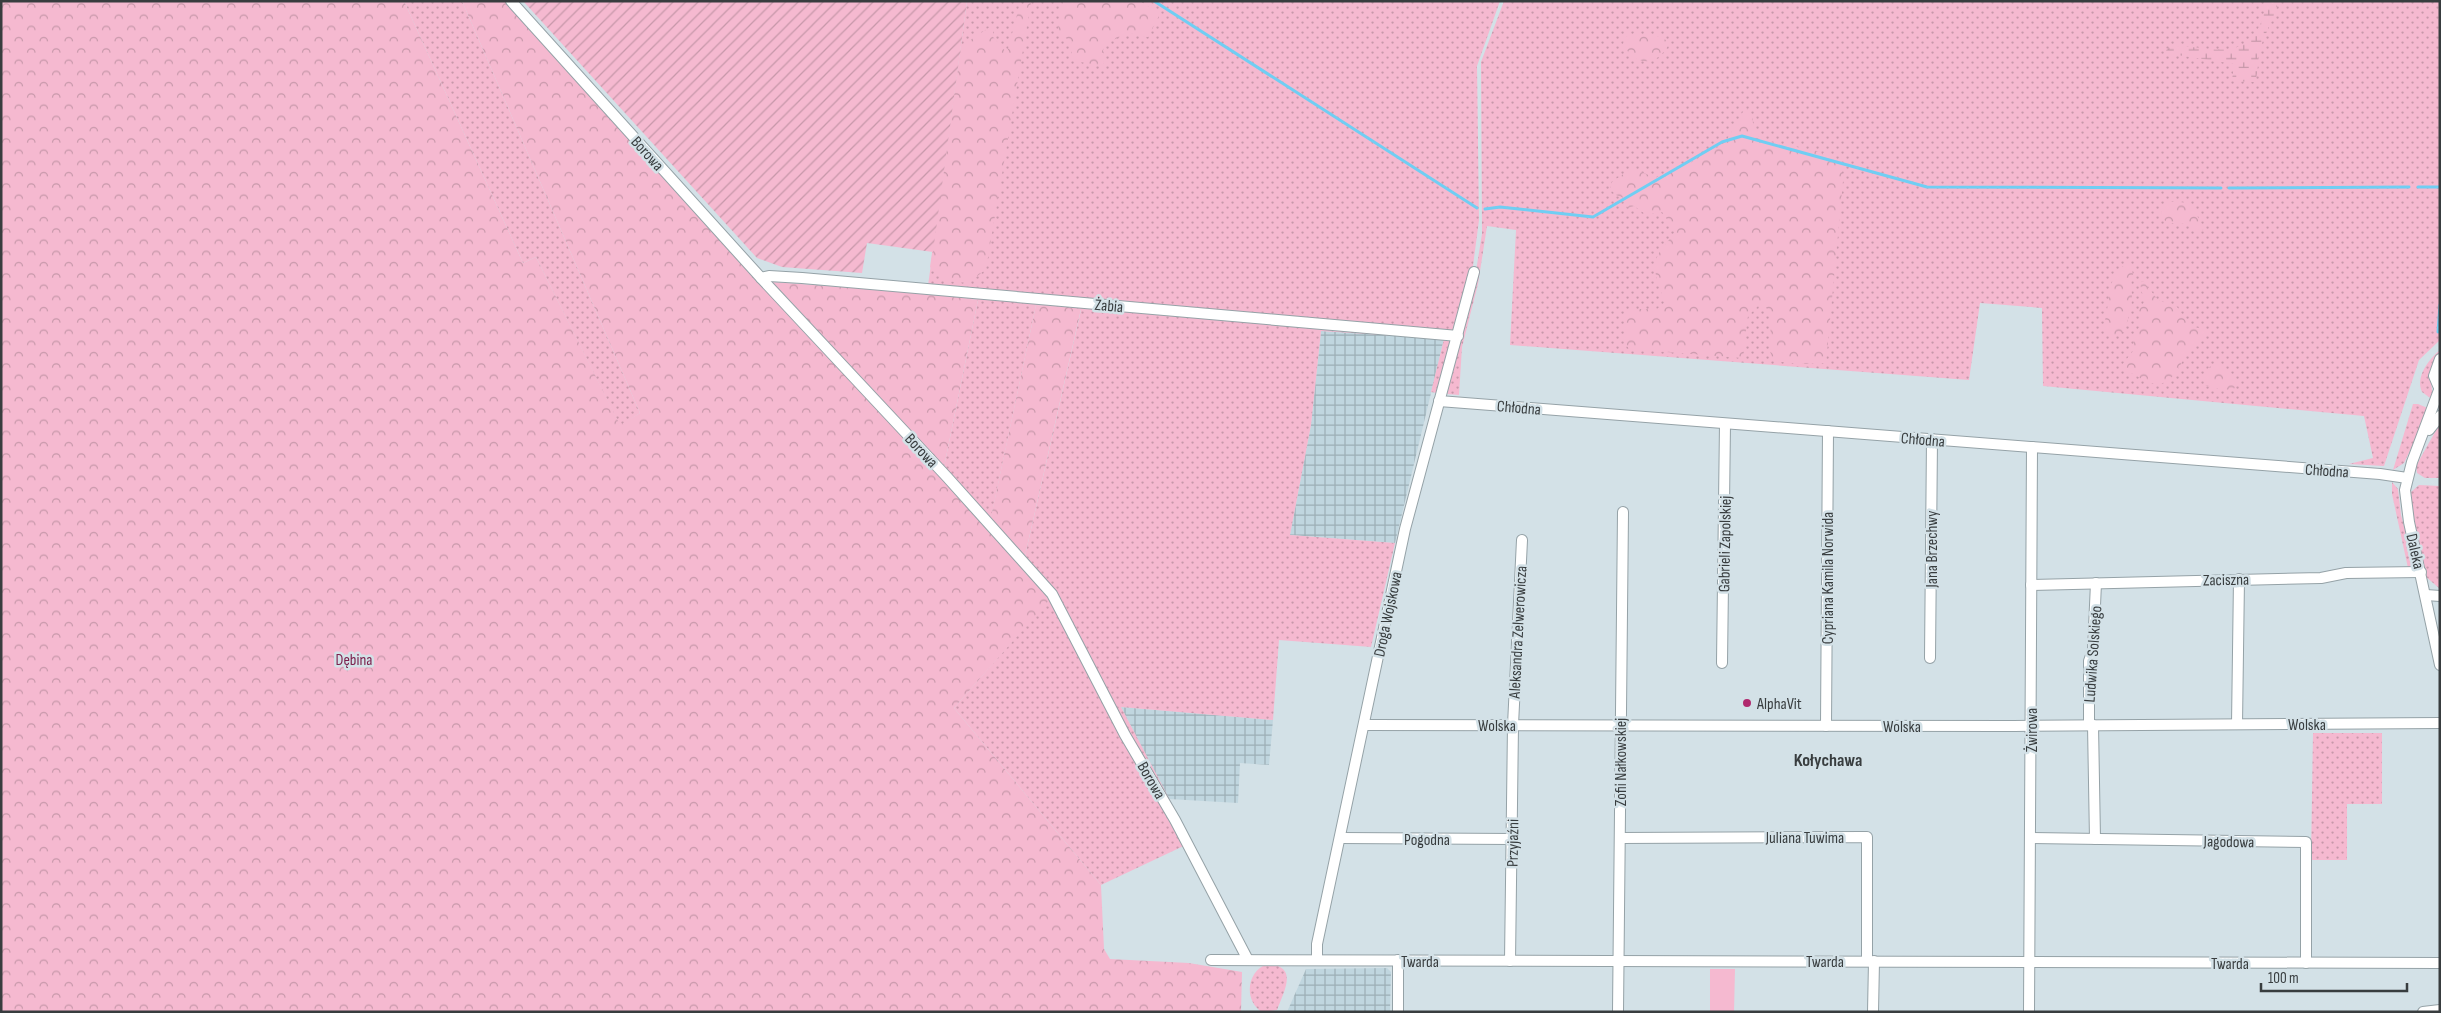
<svg xmlns="http://www.w3.org/2000/svg" width="2441" height="1013" font-family="'Sofia Sans Condensed',sans-serif">
	<style>
		.industrial { fill: url(#industrial-grid) }
		.grass { fill: url(#grass-dots) }
		.forest { fill: url(#forest-crowns) }
		.wetland { fill: url(#wetland-marsh) }
		.park { fill: #f5b9d0 }
		.garden { fill: url(#garden-furrows) }
		.lines { fill: none; stroke-linecap: round; stroke-linejoin: round }
		.stream { stroke: #70cef3; stroke-width: 3 }
		.minor-casing { stroke: #95a2a7; stroke-width: 12 }
		.minor { stroke: #fff; stroke-width: 10 }
		.poi-dot { fill: #b0296e; stroke: #d3e1e7; stroke-width: 2 }
		.labels { text-anchor: middle; stroke-width: 5; stroke-linejoin: round; paint-order: stroke }
		.street-label { font-size: 16px; fill: #383d3f; stroke: #d3e1e7 }
		.park-label { font-size: 16px; fill: #7c204d; stroke: #d3e1e7 }
		.poi-label { font-size: 16px; fill: #383d3f; stroke: #d3e1e7; text-anchor: start }
		.neighbourhood-label { font-size: 18px; font-weight: bold; fill: #383d3f; stroke: #d3e1e7 }
	</style>
	<defs>
		<pattern id="industrial-grid" width="8" height="8" patternUnits="userSpaceOnUse" patternTransform="scale(1.25)"><rect width="8" height="8" fill="#c0d6df"/><path d="M0 4h8M4 0v8" fill="none" stroke="#9dafb6"/></pattern>
		<pattern id="grass-dots" width="8" height="8" patternUnits="userSpaceOnUse" patternTransform="scale(1.25)"><rect width="8" height="8" fill="#f5b9d0"/><path d="M2 2h.1M6 6h.1" fill="none" stroke="#c798aa" stroke-width="1.8" stroke-linecap="round"/></pattern>
		<pattern id="forest-crowns" width="20" height="18" patternUnits="userSpaceOnUse" patternTransform="scale(1.25)"><rect width="20" height="18" fill="#f5b9d0"/><path d="M2 6a3 3 0 1 1 6 0M12 15a3 3 0 1 1 6 0" fill="none" stroke="#c798aa"/></pattern>
		<pattern id="wetland-marsh" width="20" height="14" patternUnits="userSpaceOnUse" patternTransform="scale(1.25)"><rect width="20" height="14" fill="#f5b9d0"/><path d="M1 5h8M5 5V1M11 12h8M15 12V8" fill="none" stroke="#c798aa"/></pattern>
		<pattern id="garden-furrows" width="10" height="10" patternUnits="userSpaceOnUse" patternTransform="scale(1.25)"><rect width="10" height="10" fill="#f5b9d0"/><path d="M-1 1l2-2M0 10L10 0M9 11l2-2" fill="none" stroke="#c798aa"/></pattern>
	</defs>
	<rect width="100%" height="100%" fill="#d3e1e7"/>
	<g class="industrial">
		<path d="M1321,331L1444,339L1395,543L1290,535L1311,425Z"/>
		<path d="M1121,707L1273,720L1269,765L1240,763L1238,803L1169,799Z"/>
		<path d="M1387,968L1391,972L1390,1012H1287L1306,969Z"/>
	</g>
	<g class="grass">
		<path d="M404,1H462L640,413L620,426L536,257L523,263Z"/>
		<path d="M967,1H1500L1477,66L1479,220L1473,266L1437,393L1431,392L1444,339L1321,331L1311,425L1290,535L1395,543L1371,647L1279,640L1273,720L1121,707L1192,842L1101,885L954,708L1049,599L1022,569L1081,310L1036,305L991,518L944,467L978,300L927,293Z"/>
		<path d="M1504,1H2440V340L2419,360L2384,466L2349,464L2373,458L2364,416L2043,386L2042,308L1980,303L1969,380L1510,345L1516,230L1487,226L1478,284L1462,347L1459,395L1447,394L1476,271L1482,234L1481,62Z"/>
		<path d="M2440,350L2430,371L2433,400L2422,392C2415,377 2429,359 2440,350Z"/>
		<path d="M2413,404H2418L2430,409L2404,463L2393,470Z"/>
		<path d="M2440,423V478H2425L2417,473L2416,466Z"/>
		<path d="M2392,482L2398,489L2401,515L2412,557V564L2408,568L2392,494Z"/>
		<path d="M2419,485L2440,486V589L2425,576L2412,513L2411,492Z"/>
		<path d="M2313,733H2382V804H2347V860H2311Z"/>
		<path d="M1268,964C1299,966 1284,991 1277,1010L1262,1012C1243,1000 1247,970 1268,964Z"/>
	</g>
	<g class="forest">
		<path d="M1,1H404L523,263L536,257L620,425L640,413L462,1H517L772,282L927,293L978,300L944,467L991,517L1036,305L1081,309L1022,569L1050,599L954,708L1101,885L1104,949L1110,959L1189,963L1242,972L1241,1012H1Z"/>
		<path d="M1063,1H1140L1158,13V18L1148,37L1128,33L1107,43L1103,50L1104,63L1102,66L1075,61L1072,56L1071,41L1057,33Z"/>
		<path d="M1031,2L986,269L969,283L945,281L930,267L961,46L993,25V37L1007,53L1019,7Z"/>
		<path d="M1635,33L1663,37L1669,44C1657,67 1635,67 1623,44L1625,37Z"/>
		<path d="M1748,109C1756,116 1749,132 1762,139C1778,147 1831,148 1840,162C1843,167 1842,175 1843,181L1826,363L1800,364L1773,361L1770,351L1771,312L1764,306L1759,305L1748,316L1742,358L1629,349L1625,343V309H1657L1664,303C1661,285 1649,271 1659,253C1664,245 1671,239 1675,231L1662,212L1658,211L1648,216L1634,206L1628,208L1624,198L1616,195L1610,189L1612,182L1629,170L1642,172L1655,178L1685,166L1725,143L1744,110Z"/>
		<path d="M2170,202C2190,202 2190,202 2199,219C2201,225 2204,224 2203,230L2195,233L2188,224L2168,223L2162,218L2161,212Z"/>
		<path d="M2126,264L2130,265L2133,274C2130,283 2132,290 2132,299C2131,310 2127,323 2124,332L2111,337L2105,331L2104,326L2114,272Z"/>
		<path d="M2143,281L2158,300L2177,307L2190,326L2207,330C2206,344 2195,342 2188,352C2174,375 2167,396 2137,376C2131,373 2124,371 2122,365L2133,351L2134,338L2140,325L2139,310L2144,302L2140,283Z"/>
		<path d="M2218,362C2226,370 2241,376 2234,389L2222,390L2205,385C2201,373 2207,367 2218,362Z"/>
	</g>
	<path class="wetland" d="M2267,1H2278C2275,18 2266,31 2261,46C2257,58 2259,70 2255,82L2232,81L2234,64L2165,53L2167,49L2173,46C2208,45 2245,65 2262,20C2264,14 2265,7 2267,1Z"/>
	<path class="park" d="M1710,969H1735L1734,1012H1710Z"/>
	<path class="garden" d="M523,1H967L933,252L867,243L862,273L782,267L757,258Z"/>
	<g class="lines">
		<g class="stream">
			<path d="M1154,1L1477,208"/>
			<path d="M2418,187H2440"/>
			<path d="M2229,188L2409,187"/>
			<path d="M1485,209L1500,207L1593,217L1722,142L1742,136L1927,187L2221,188"/>
			<path d="M2438,332L2440,305"/>
		</g>
		<g class="minor-casing">
			<g id="minor">
				<path d="M511,1L761,278L947,477L1052,594L1125,735L1175,820L1248,960"/>
				<path d="M761,278L769,276L802,278L1458,336"/>
				<path d="M2440,359L2434,376L2440,390"/>
				<path d="M2439,390L2412,462L2405,490L2409,522L2440,665"/>
				<path d="M1439,401L2380,474L2407,478"/>
				<path d="M2429,430L2440,416"/>
				<path d="M2031,585L2321,578L2346,573L2421,572"/>
				<path d="M2426,595L2440,596"/>
				<path d="M1930,658L1932,439"/>
				<path d="M1722,663L1725,424"/>
				<path d="M2237,724L2239,579"/>
				<path d="M1364,725L2014,726L2440,723"/>
				<path d="M2089,725V661L2093,650L2096,583"/>
				<path d="M2093,725L2095,839"/>
				<path d="M1826,726L1828,431"/>
				<path d="M1341,838L1513,839"/>
				<path d="M1620,838L1867,837V961"/>
				<path d="M2031,838L2306,842V963"/>
				<path d="M1211,960L2440,963"/>
				<path d="M1317,960V944L1405,529L1474,272"/>
				<path d="M1510,961L1513,725L1522,540"/>
				<path d="M1398,1012V960"/>
				<path d="M1618,1012L1623,512"/>
				<path d="M1873,1012L1874,961"/>
				<path d="M2029,1012L2032,447"/>
				<path d="M2423,1012L2440,1010"/>
			</g>
		</g>
		<use href="#minor" class="minor"/>
	</g>
	<circle class="poi-dot" cx="1747" cy="703" r="5"/>
	<g class="labels">
		<g class="street-label">
			<text transform="translate(648 153) rotate(48)" y="6">Borowa</text>
			<text transform="translate(1109 305) rotate(5)" y="6">Żabia</text>
			<text transform="translate(1519 407) rotate(5)" y="6">Chłodna</text>
			<text transform="translate(1923 439) rotate(5)" y="6">Chłodna</text>
			<text transform="translate(922 450) rotate(47)" y="6">Borowa</text>
			<text transform="translate(2327 470) rotate(4)" y="6">Chłodna</text>
			<text transform="translate(1724 544) rotate(-89)" y="6">Gabrieli Zapolskiej</text>
			<text transform="translate(1931 549) rotate(-90)" y="6">Jana Brzechwy</text>
			<text transform="translate(2416 551) rotate(77)" y="6">Daleka</text>
			<text transform="translate(1827 578) rotate(-90)" y="6">Cypriana Kamila Norwida</text>
			<text transform="translate(2226 579) rotate(-1)" y="6">Zaciszna</text>
			<text transform="translate(1387 614) rotate(-78)" y="6">Droga Wojskowa</text>
			<text transform="translate(1517 632) rotate(-87)" y="6">Aleksandra Zelwerowicza</text>
			<text transform="translate(2092 654) rotate(-86)" y="6">Ludwika Solskiego</text>
			<text x="2307" y="730">Wolska</text>
			<text x="1497" y="731">Wolska</text>
			<text x="1902" y="732">Wolska</text>
			<text transform="translate(2031 730) rotate(-90)" y="6">Żwirowa</text>
			<text transform="translate(1620 762) rotate(-90)" y="6">Zofii Nałkowskiej</text>
			<text transform="translate(1152 780) rotate(60)" y="6">Borowa</text>
			<text x="1805" y="843">Juliana Tuwima</text>
			<text x="1427" y="845">Pogodna</text>
			<text transform="translate(2229 841) rotate(1)" y="6">Jagodowa</text>
			<text transform="translate(1512 843) rotate(-89)" y="6">Przyjaźni</text>
			<text x="1420" y="967">Twarda</text>
			<text x="1825" y="967">Twarda</text>
			<text x="2230" y="969">Twarda</text>
		</g>
		<g class="park-label">
			<text x="354" y="665">Dębina</text>
		</g>
		<g class="poi-label">
			<text x="1757" y="709">AlphaVit</text>
		</g>
		<g class="neighbourhood-label">
			<text x="1828" y="766">Kołychawa</text>
		</g>
	</g>
	<rect width="2441" height="1013" fill="none" stroke="#383d3f" stroke-width="5"/>
	<path d="M2261 983v8h146v-8" fill="none" stroke="#383d3f" stroke-width="2.5"/>
	<text x="2268" y="983" font-size="15" fill="#383d3f" stroke="#d3e1e7" stroke-width="4" paint-order="stroke">100 m</text>
</svg>
